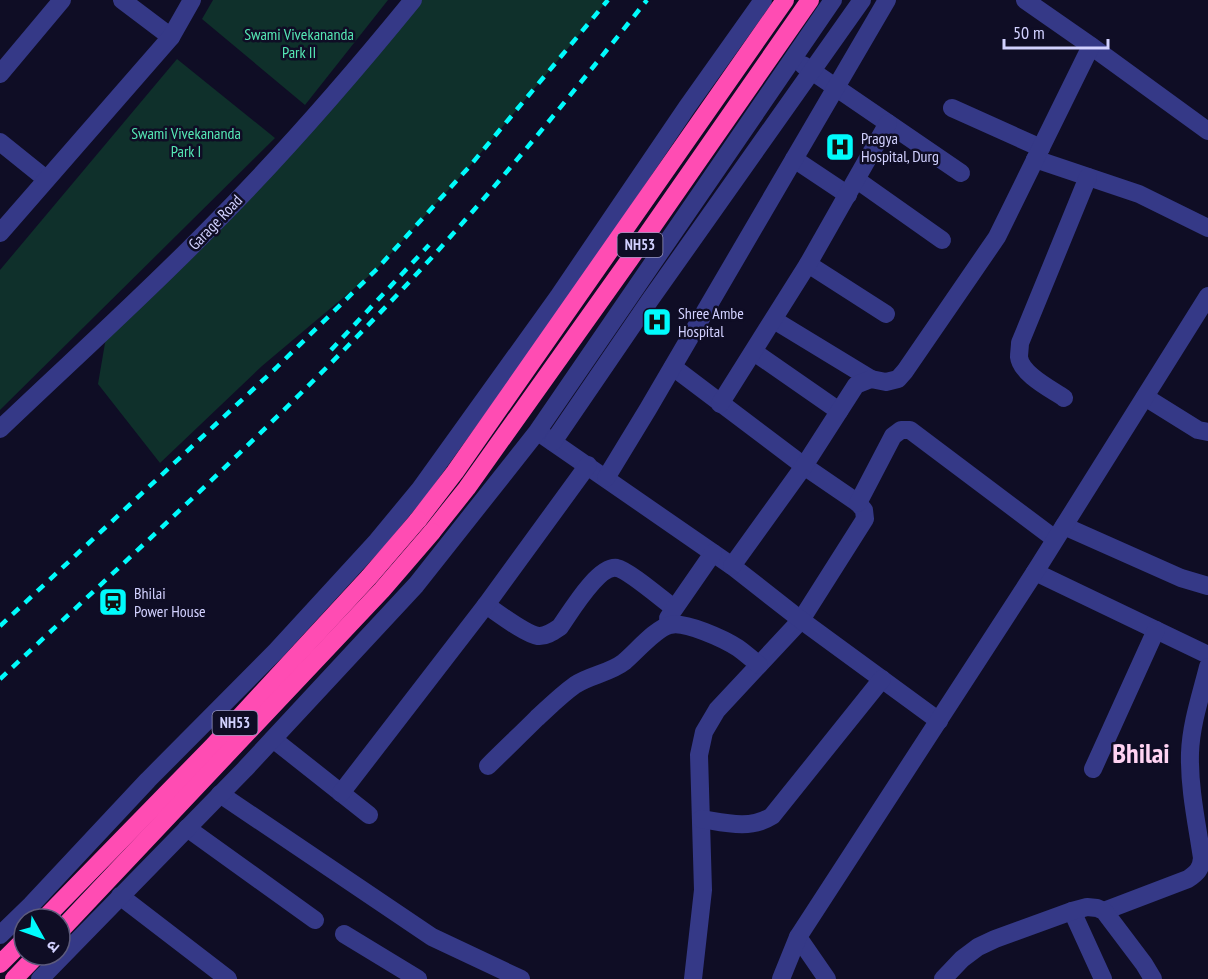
<svg xmlns="http://www.w3.org/2000/svg" width="1208" height="979" font-family="'PT Sans Narrow','Noto Sans Devanagari',sans-serif">
	<style>
		.green { fill: #0f302b }
		.lines { fill: none; stroke-linecap: round; stroke-linejoin: round }
		.minor { stroke: #353987; stroke-width: 18 }
		.highway { stroke: #ff4cb3; stroke-width: 18 }
		.rail { stroke: #00fbfc; stroke-width: 4.5; stroke-dasharray: 9 8; stroke-linecap: butt }
		.highway-bridge { stroke: #ff4cb3; stroke-width: 18 }
		.labels { text-anchor: middle; stroke-width: 5; stroke-linejoin: round; paint-order: stroke }
		.shield { fill: #0f0d25; stroke: #9896be; stroke-width: 1.5 }
		.shield-label { font-size: 15px; font-weight: bold; fill: #d2d1ff }
		.park-label { font-size: 16px; fill: #55e8b5; stroke: #0f0d25 }
		.poi-label { font-size: 16px; fill: #d2d1ff; stroke: #0f0d25; text-anchor: start }
		.street-label { font-size: 16px; fill: #d2d1ff; stroke: #0f0d25 }
		.town-label { font-size: 28px; font-weight: bold; fill: #ffd3f3; stroke: #0f0d25 }
	</style>
	<rect width="100%" height="100%" fill="#0f0d25"/>
	<g class="green">
		<path d="M213,0H388L305,105L202,19Z"/>
		<path d="M412,0H608L469,167L376,270L262,366L160,463L98,384L105,343L111,324Z"/>
		<path d="M177,59L275,138L0,410V270Z"/>
	</g>
	<g class="lines">
		<g class="minor">
			<path d="M122,0L171,37"/>
			<path d="M1025,0L1091,46L1208,131"/>
			<path d="M803,65L961,173"/>
			<path d="M0,74L62,0"/>
			<path d="M952,108L1041,148"/>
			<path d="M0,142L46,179"/>
			<path d="M794,159L848,195"/>
			<path d="M1035,159L1139,194L1208,228"/>
			<path d="M857,180L942,240"/>
			<path d="M0,233L171,37L192,0"/>
			<path d="M808,264L886,314"/>
			<path d="M774,320L871,379"/>
			<path d="M754,352L839,411"/>
			<path d="M673,367L804,466L858,503L864,510L865,519L801,620L717,710L704,732L699,755L703,890L693,979"/>
			<path d="M1145,397L1198,430L1208,432"/>
			<path d="M1064,398C1051,389 1021,374 1019,357C1019,353 1020,347 1020,343L1088,177"/>
			<path d="M720,404L808,264L888,123"/>
			<path d="M0,429C68,364 138,301 204,234C278,160 347,81 413,0"/>
			<path d="M544,436L732,566L801,620L939,721"/>
			<path d="M553,442L650,300L862,0"/>
			<path d="M606,478L648,409L887,0"/>
			<path d="M858,503L893,436L901,430H910L1055,539"/>
			<path d="M1064,526L1181,578L1208,586"/>
			<path d="M732,566L804,466L856,385L871,379L886,382L898,379L905,371L997,237L1091,46"/>
			<path d="M1035,572L1208,655"/>
			<path d="M486,605C498,613 525,634 538,636C546,637 554,631 560,627C570,613 598,565 617,568C628,570 663,600 674,608"/>
			<path d="M668,618L713,553"/>
			<path d="M273,739L369,815"/>
			<path d="M488,766C504,750 521,734 537,718C549,707 561,695 575,685C590,675 610,673 624,662C636,652 656,628 670,625C685,621 724,639 738,648C745,653 752,659 759,665"/>
			<path d="M1093,769L1156,630"/>
			<path d="M341,793L486,605L588,465"/>
			<path d="M220,794L432,937L521,979"/>
			<path d="M701,819C726,823 750,830 772,816L882,679"/>
			<path d="M187,828L315,920"/>
			<path d="M120,896L228,979"/>
			<path d="M1072,911L1103,979"/>
			<path d="M1104,911L1188,879C1197,873 1201,869 1202,858C1197,824 1189,788 1190,753C1191,724 1201,695 1208,667"/>
			<path d="M344,934L418,979"/>
			<path d="M0,935L31,905L148,780L276,651L377,541L420,489L558,297L687,107L763,0"/>
			<path d="M798,937L827,979"/>
			<path d="M40,979L245,769L416,585L537,432L833,0"/>
			<path d="M781,979L798,937L1035,572L1208,296"/>
			<path d="M943,979L962,959L978,947L995,939L1072,911L1087,907L1097,908L1104,911L1144,964L1153,979"/>
		</g>
		<g class="highway">
			<path d="M418,520L455,472L785,0"/>
			<path d="M432,532L467,488L630,259L810,0"/>
			<path d="M0,964L24,940"/>
			<path d="M14,979L37,955"/>
		</g>
		<g class="rail">
			<path d="M331,350L429,245"/>
			<path d="M0,626L276,368L376,270L469,167L608,0"/>
			<path d="M0,679C134,553 270,429 397,295C485,202 566,101 647,0"/>
		</g>
		<g class="highway-bridge">
			<path d="M44,919L212,747L369,577L418,520"/>
			<path d="M60,931L382,590L432,532"/>
		</g>
	</g>
	<defs>
		<g id="hospital-square" transform="scale(1.5)"><rect x="-9" y="-9" width="18" height="18" rx="4" fill="#00fbfc" stroke="#0f0d25"/><path d="M-5-5h3v3.5h4V-5h3V5h-3V1.5h-4V5h-3Z" fill="#111"/></g>
		<g id="station-square" transform="scale(1.5)"><rect x="-9" y="-9" width="18" height="18" rx="4" fill="#00fbfc" stroke="#0f0d25"/><path d="M-3-6H3Q5-6 5-4V2Q5 4 3 4L4.5 6H3L1.5 4h-3L-3 6H-4.5L-3 4Q-5 4-5 2V-4Q-5-6-3-6ZM-3.5-4v3h7v-3ZM-3.5 1v1.5H-2V1ZM2 1v1.5H3.5V1Z" fill="#111"/></g>
	</defs>
	<g fill-rule="evenodd">
		<use href="#hospital-square" x="840" y="147"/>
		<use href="#hospital-square" x="657" y="322"/>
		<use href="#station-square" x="113" y="602"/>
	</g>
	<g class="labels">
		<g class="shield">
			<rect x="617.5" y="233" width="45" height="24" rx="4.5"/>
			<rect x="212.5" y="711" width="45" height="24" rx="4.5"/>
		</g>
		<g class="shield-label">
			<text x="640" y="250">NH53</text>
			<text x="235" y="728">NH53</text>
		</g>
		<g class="park-label">
			<text x="299" y="40">Swami Vivekananda<tspan x="299" dy="18">Park II</tspan></text>
			<text x="186" y="139">Swami Vivekananda<tspan x="186" dy="18">Park I</tspan></text>
		</g>
		<g class="poi-label">
			<text x="861" y="144">Pragya<tspan x="861" dy="18">Hospital, Durg</tspan></text>
			<text x="678" y="319">Shree Ambe<tspan x="678" dy="18">Hospital</tspan></text>
			<text x="134" y="599">Bhilai<tspan x="134" dy="18">Power House</tspan></text>
		</g>
		<g class="street-label">
			<text transform="translate(215 222) rotate(-46)" y="6">Garage Road</text>
		</g>
		<g class="town-label">
			<text x="1141" y="763">Bhilai</text>
		</g>
	</g>
	<g transform="translate(42 937) rotate(130)"><circle r="28" fill="#0f0d25" stroke="#5d5b7c" stroke-width="1.5"/>
	<path d="M0-4.5L10 22L0 15L-10 22Z" fill="#00fbfc"/>
	<text y="-9" font-size="16" font-weight="bold" text-anchor="middle" fill="#d2d1ff">उ</text>
	</g>
	<path d="M1004 39v9h104v-9" fill="none" stroke="#d2d1ff" stroke-width="3"/>
	<text x="1013" y="39" font-size="18" fill="#d2d1ff" stroke="#0f0d25" stroke-width="4.5" paint-order="stroke">50 m</text>
</svg>
